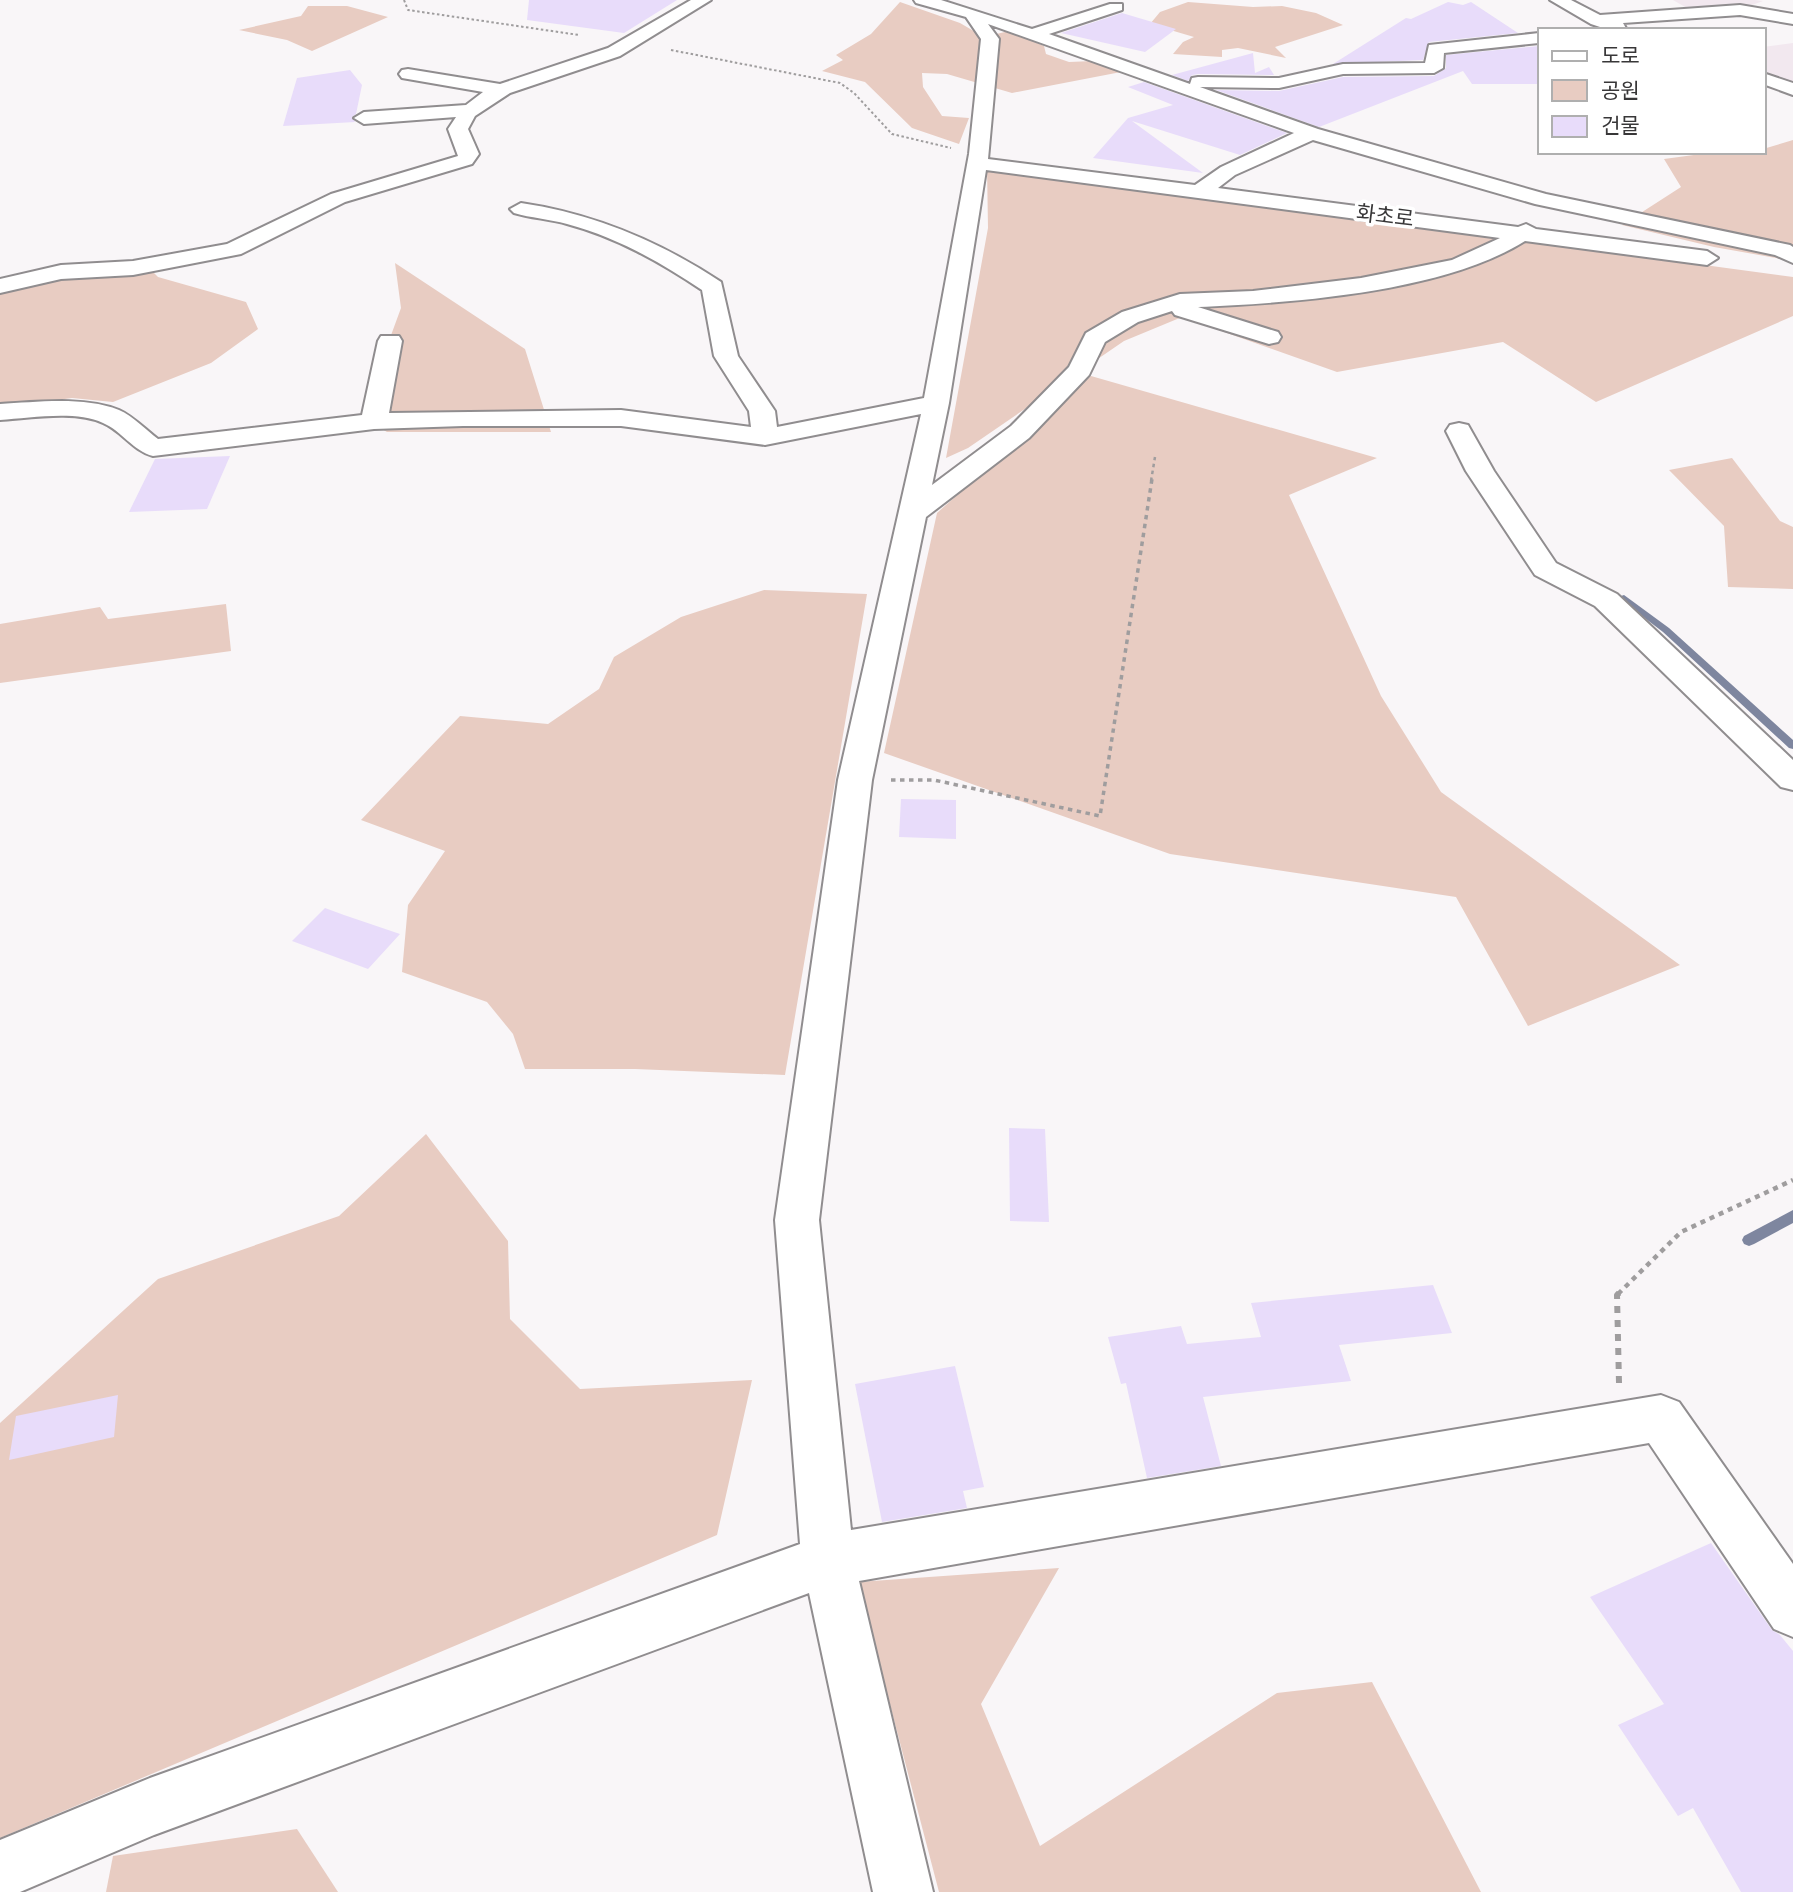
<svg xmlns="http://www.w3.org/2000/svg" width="1793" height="1892" font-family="'PT Sans Narrow','Noto Sans KR',sans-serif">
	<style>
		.built { fill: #f2e8ef }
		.green { fill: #e8ccc2 }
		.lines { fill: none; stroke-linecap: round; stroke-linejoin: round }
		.stream { fill: #7e869f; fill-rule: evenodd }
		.building { fill: #e8dcfa }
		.minor-casing { stroke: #908d8f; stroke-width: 4 }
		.path-far4 { stroke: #9f9d9e; stroke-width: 2; stroke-dasharray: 2.5 2.5; stroke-linecap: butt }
		.path-far3 { stroke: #9f9d9e; stroke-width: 2.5; stroke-dasharray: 3.5 3.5; stroke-linecap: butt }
		.path-far2 { stroke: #9f9d9e; stroke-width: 3.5; stroke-dasharray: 4.5 4.5; stroke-linecap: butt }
		.path-far1 { stroke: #9f9d9e; stroke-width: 4.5; stroke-dasharray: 5 5; stroke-linecap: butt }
		.path { stroke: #9f9d9e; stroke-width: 6; stroke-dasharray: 7 7; stroke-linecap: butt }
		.minor { fill: #fff; fill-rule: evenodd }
		.labels { text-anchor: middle; stroke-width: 7; stroke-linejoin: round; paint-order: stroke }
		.far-street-label { font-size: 21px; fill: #383738; stroke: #fff }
	</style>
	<rect width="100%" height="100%" fill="#f9f6f8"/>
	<g class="built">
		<path d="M1673,0H1755L1763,1L1744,8L1694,12Z"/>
		<path d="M1793,43V85L1763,71V47Z"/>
	</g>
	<g class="green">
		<path d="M900,2L960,23L984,37L1009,31L1044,46L1046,54L1069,62L1093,61L1121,72L1012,93L947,74L922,73L923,87L942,116L969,118L959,144L912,128L865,82L822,71L843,60L836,55L871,34Z"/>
		<path d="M1188,2L1253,7L1282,6L1316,13L1343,25L1275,47L1286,58L1238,48L1222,50V57L1173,54L1183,42L1194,37L1150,24L1160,12Z"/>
		<path d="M308,6H347L388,17L312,51L287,40L239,30L301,16Z"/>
		<path d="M1793,140V261L1714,247L1622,225L1681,187L1664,159L1716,152H1763V149Z"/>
		<path d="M987,168L1793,277V316L1596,402L1503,342L1337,372L1182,317L1124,341L968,448L946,458L988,228Z"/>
		<path d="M395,263L525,349L551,432H387L361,417L401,308Z"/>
		<path d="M150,269L158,277L246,302L258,329L211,363L113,402L72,398L0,408V291L57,279Z"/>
		<path d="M1091,376L1377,458L1289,495L1381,696L1441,792L1680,965L1528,1026L1456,897L1170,854L884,753L937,513Z"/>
		<path d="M1732,458L1780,521L1793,527V589L1728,587L1724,526L1669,470Z"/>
		<path d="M764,590L867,594L785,1075L635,1069H525L513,1034L487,1002L402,972L408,905L445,851L361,820L460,716L548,724L599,689L614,657L681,617Z"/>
		<path d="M226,604L231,651L0,683V624L100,607L108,619Z"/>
		<path d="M426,1134L508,1241L510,1319L580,1389L752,1380L717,1535L0,1838V1423L158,1279L339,1216Z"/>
		<path d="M1059,1568L981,1704L1040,1846L1277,1693L1372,1682L1481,1892H939L858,1582Z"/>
		<path d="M297,1829L338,1892H106L113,1856Z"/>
	</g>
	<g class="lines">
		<g class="stream">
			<path d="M1624,595L1669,628L1793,740V749L1789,748L1663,632L1621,600V596Z"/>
			<path d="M1793,1210V1223L1754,1244L1749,1246L1744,1244L1742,1240L1744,1236Z"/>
		</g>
	</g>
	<g class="building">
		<path d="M529,0H677L624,33L527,20Z"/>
		<path d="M1448,2L1463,5L1471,2L1518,33L1429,42L1423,60L1333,64L1406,18L1411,19Z"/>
		<path d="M1122,13L1176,29L1145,52L1061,33Z"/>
		<path d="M1539,46V84H1472L1463,71L1319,127L1216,90L1279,91L1343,77L1434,76L1446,68V55Z"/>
		<path d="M1253,53L1255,73L1269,67L1274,75L1198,74L1192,75L1188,81L1172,75Z"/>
		<path d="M350,70L362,85L356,114L352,117L355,122L283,126L297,78Z"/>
		<path d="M1144,82L1287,133L1240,155L1132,121L1203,173L1093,158L1128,118L1173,105L1128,87Z"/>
		<path d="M230,456L207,509L129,512L155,459Z"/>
		<path d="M901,799L956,800V839L899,837Z"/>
		<path d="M325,908L344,915L400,934L368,969L292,941Z"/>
		<path d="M1009,1128L1045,1129L1049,1222L1010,1221Z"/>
		<path d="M1433,1285L1452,1333L1339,1345L1351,1381L1203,1397L1221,1466L1147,1478L1126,1383L1121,1384L1108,1337L1181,1326L1187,1344L1261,1337L1251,1303Z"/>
		<path d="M955,1366L984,1487L963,1491L967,1508L882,1522L855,1384Z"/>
		<path d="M118,1395L114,1437L9,1460L16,1416Z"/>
		<path d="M1711,1543L1772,1630L1780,1635L1793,1651V1892H1741L1693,1808L1678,1816L1618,1725L1664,1704L1590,1597Z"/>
	</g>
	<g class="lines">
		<g class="minor-casing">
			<g id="minor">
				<path d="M691,0H711L620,56L510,93L475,116L468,129L479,154L472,164L345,202L241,254L133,275L61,279L0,293V279L61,265L133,261L227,244L331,194L458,156L448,129L456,117L364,124L354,118L364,112L466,105L483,92L402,78L399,74L402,70L408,69L500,84L608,48Z"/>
				<path d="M914,0H941L1032,29L1110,4H1122V10L1049,34L1190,84L1192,78L1198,77L1279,78L1343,64L1425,63L1429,45L1539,33V43L1444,53L1443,68L1434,73L1343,74L1279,88L1200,87L1318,129L1546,194L1790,245L1793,247V263L1775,255L1535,204L1313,140L1235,175L1218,188L1518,227L1526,224L1536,229L1707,251L1718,258L1707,265L1525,241C1444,292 1294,303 1198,307L1278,332L1281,337L1278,342L1269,344L1175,315L1172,311L1138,322L1105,342L1089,375L1029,438L926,517L872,780L819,1220L851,1530L1661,1395L1679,1402L1793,1564V1637L1774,1629L1649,1443L859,1581L933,1892H873L809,1593L154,1835L20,1892H0V1840L150,1778L800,1544L775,1220L838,780L921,414L765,445L621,426H463L374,429L153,456C133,451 122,431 103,423C76,410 30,418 0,420V404C36,402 85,396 119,410C133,416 146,430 158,439L362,415L378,341L381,336H399L402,341L389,413L621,410L751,427L749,411L714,356L702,290C660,262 616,237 567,224C549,219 531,218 514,213L510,209L521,203C595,214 659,241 721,282L738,356L775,411L777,427L924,398L969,154L981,39L966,17L916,3ZM988,24L1294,133L1221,167L1195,185L988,159L999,39ZM986,170L1500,238L1452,260L1361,278L1253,291L1180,294L1122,312L1086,333L1069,367L1011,426L932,485L949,403Z"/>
				<path d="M1550,0H1571L1600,15L1740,5L1793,14V24L1740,15L1623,23L1627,30H1609L1591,24Z"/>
				<path d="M1763,73L1793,83V95L1763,84Z"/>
				<path d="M1459,423L1468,425L1494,471L1556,563L1617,594L1793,760V790L1781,787L1595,606L1535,575L1466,471L1446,431L1450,425Z"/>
			</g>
		</g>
		<g class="path-far4">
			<path d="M404,0L408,10L579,35"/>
			<path d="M671,50L840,83L854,93L892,134L951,148"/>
		</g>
		<path class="path-far3" d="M1151,481L1155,457"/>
		<path class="path-far2" d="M891,780H934L1100,816L1152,479"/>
		<path class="path-far1" d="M1618,1294L1681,1232L1793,1180"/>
		<path class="path" d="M1619,1383L1617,1295L1620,1292"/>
		<use href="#minor" class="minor"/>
	</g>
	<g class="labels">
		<g class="far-street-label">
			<text transform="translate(1385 216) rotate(7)" y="7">화초로</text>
		</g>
	</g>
	<rect x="1538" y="28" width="228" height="126" fill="#ffffff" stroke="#afafaf" stroke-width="2"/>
	<rect x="1552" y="51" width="35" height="10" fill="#ffffff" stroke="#afafaf" stroke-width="2"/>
	<text x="1601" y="63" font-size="21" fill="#383738">도로</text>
	<rect x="1552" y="80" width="35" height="21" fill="#e8ccc2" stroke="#afafaf" stroke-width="2"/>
	<text x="1601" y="98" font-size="21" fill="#383738">공원</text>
	<rect x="1552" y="116" width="35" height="21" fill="#e8dcfa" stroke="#afafaf" stroke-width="2"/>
	<text x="1601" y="133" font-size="21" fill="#383738">건물</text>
</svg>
